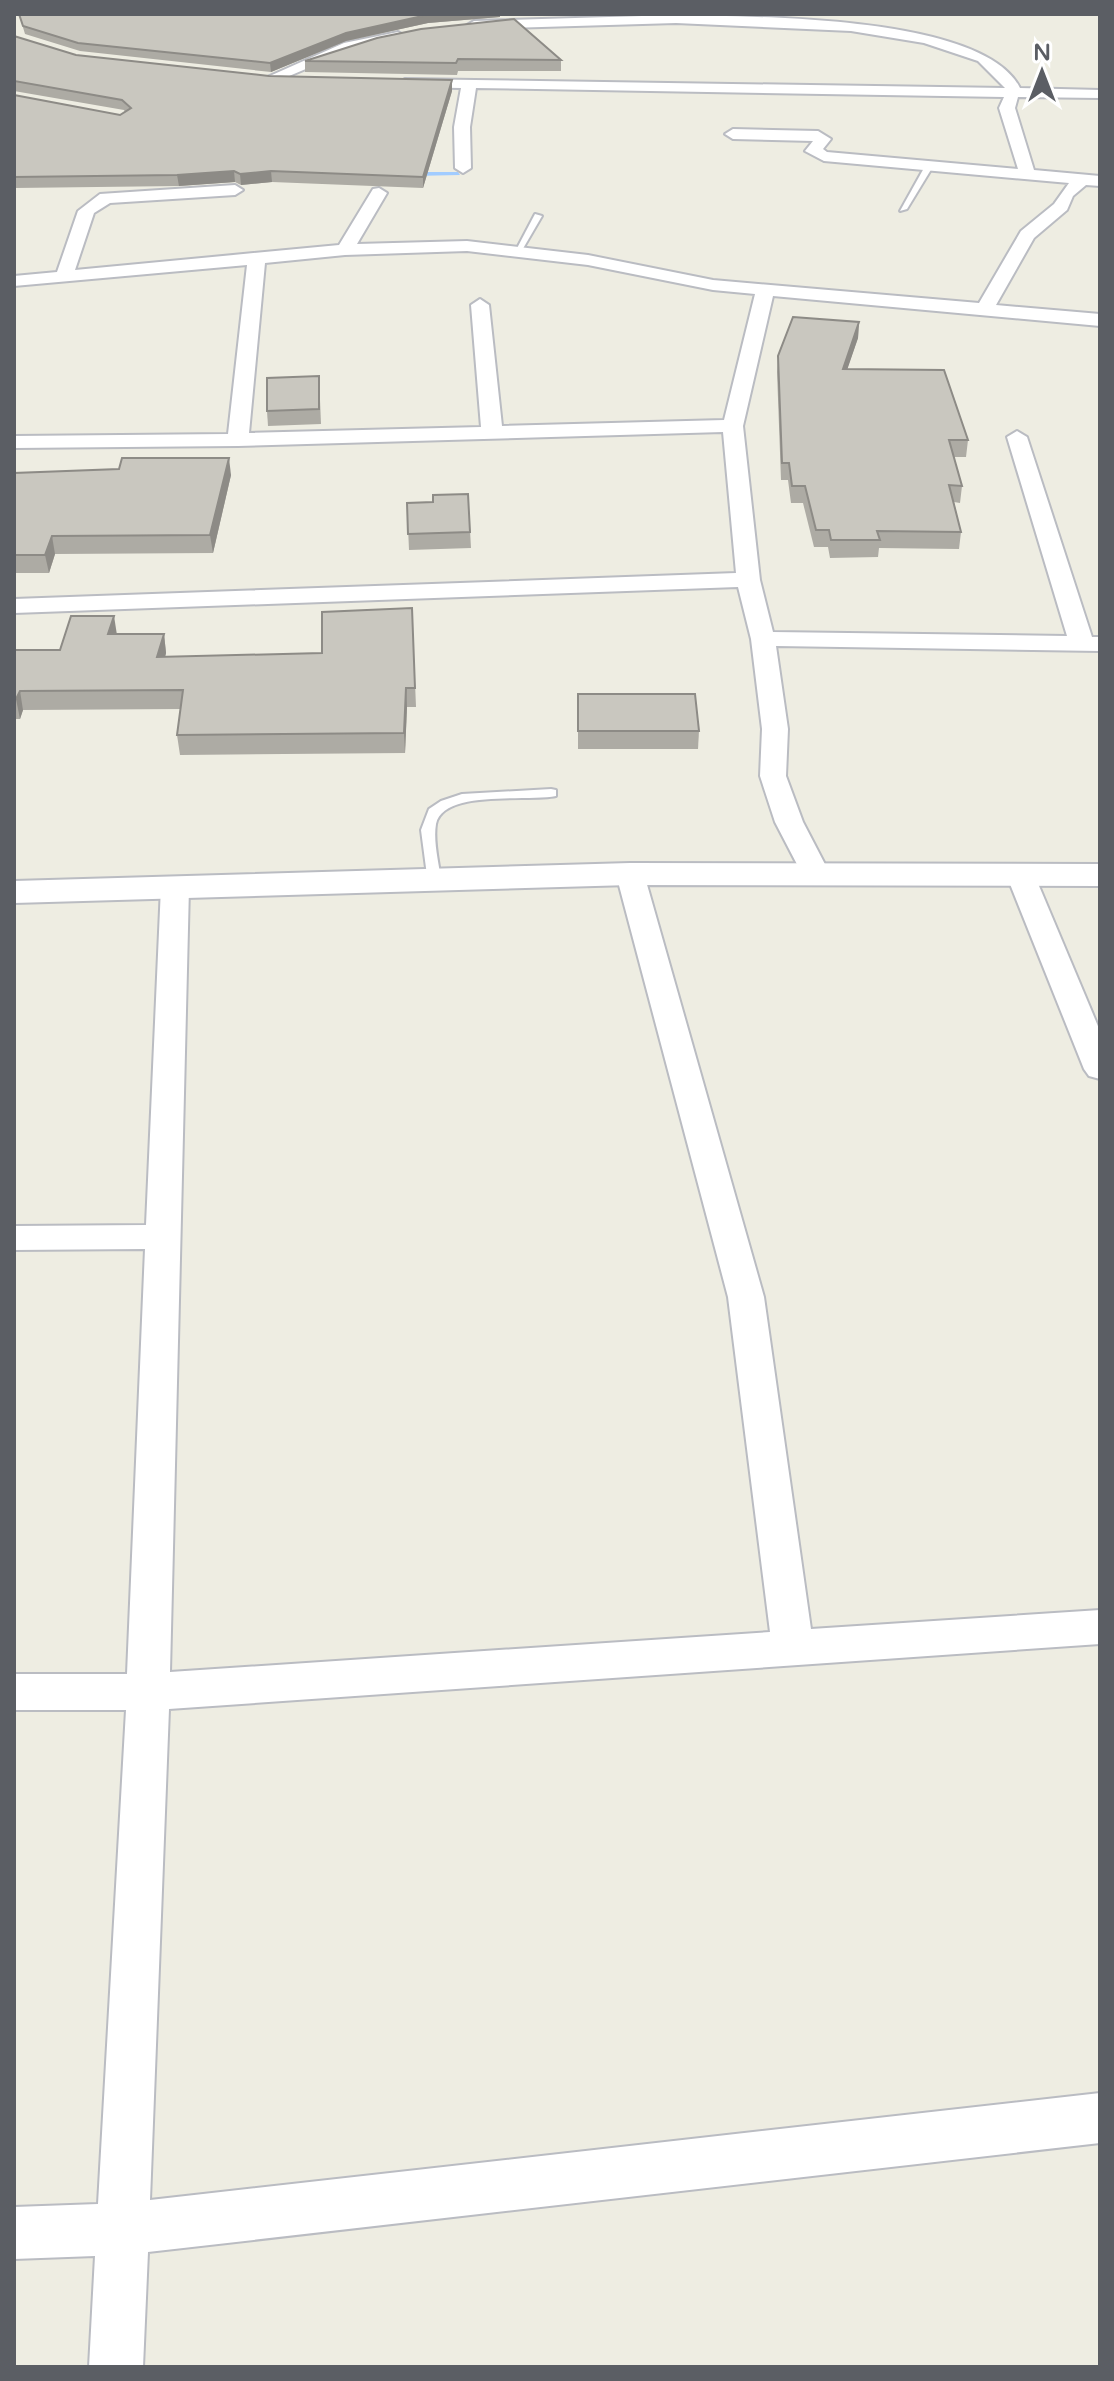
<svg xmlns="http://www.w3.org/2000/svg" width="1114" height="2381" font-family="'Varela Round',sans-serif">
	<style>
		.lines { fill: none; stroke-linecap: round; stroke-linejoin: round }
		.stream { fill: #a1ccff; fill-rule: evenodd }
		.service-casing { stroke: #babcc2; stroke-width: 4 }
		.minor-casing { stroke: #babcc2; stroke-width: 4 }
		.tertiary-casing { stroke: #babcc2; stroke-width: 4 }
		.service { fill: #fff; fill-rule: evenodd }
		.minor { fill: #fff; fill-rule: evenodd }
		.tertiary { fill: #fff; fill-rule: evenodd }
		.wall { fill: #adaba4 }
		.shaded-wall { fill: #8d8b86 }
		.building { fill: #c9c7bf; stroke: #8d8b86; stroke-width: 2 }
	</style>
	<rect width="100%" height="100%" fill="#eeede2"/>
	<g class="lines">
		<path class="stream" d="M458,172L460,175L413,176L410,174L413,172Z"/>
		<g class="service-casing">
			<g id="service">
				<path d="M928,165L932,168L907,209L900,211L924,168Z"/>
				<path d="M535,214L542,216L521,252H515Z"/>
				<path d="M551,789L556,790V796C529,802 443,789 436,824C433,842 439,863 441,880L433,885L428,883L421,830L429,809L441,801L462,794Z"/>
			</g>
		</g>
		<g class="minor-casing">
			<g id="minor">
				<path d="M676,15C751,17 983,14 1020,88L1100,90V98L1018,97L1015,108L1034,170L1100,176V186L1086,185L1073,196L1067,210L1034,238L996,305L1100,314V326L773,296L743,426L760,580L773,632L1067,636L1007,437L1017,431L1027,437L1092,637H1100V651L776,646L788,729L786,776L803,822L829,872L825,878H805L801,872L775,822L760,776L762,729L751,639L738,587L14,613V599L736,573L723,432L238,446L14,448V436L228,434L247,265L14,286V276L57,272L78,211L100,194L235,185L243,190L235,195L110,203L94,213L75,270L339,245L373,189L379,188L387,193L357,244L467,241L588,255L713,280L979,303L1021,231L1054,204L1069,183L824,161L805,151L813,141L733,139L725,134L733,129L818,131L831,139L823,149L827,152L1018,169L999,108L1004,97L476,88L470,127L471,168L463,173L455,168L454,127L461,88L405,87L398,83L405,79L1005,88L978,61L924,43L851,31L676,23L474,29L467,25L474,21ZM467,251L588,265L713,290L755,294L724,420L502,426L489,305L480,299L471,305L481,427L249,433L265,263L345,255Z"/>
				<path d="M398,32L405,36L403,39L353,49L275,82L263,79L344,43Z"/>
				<path d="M630,865L640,868L644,874L764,1297L811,1629L1100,1610V1644L169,1709L150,2200L1100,2093V2143L148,2252L143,2367H89L95,2256L14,2259V2207L98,2204L126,1710H14V1674H127L145,1249L14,1250V1226L146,1225L161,887L165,881H185L189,887L170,1672L770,1632L728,1297L616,874L620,868Z"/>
				<path d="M1020,865L1030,868L1034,874L1100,1031V1079L1089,1076L1084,1069L1006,874L1010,868Z"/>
			</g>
		</g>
		<g class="tertiary-casing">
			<path id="tertiary" d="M630,863L1100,864V886L630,885L14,903V881Z"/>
		</g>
		<use href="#service" class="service"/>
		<use href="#minor" class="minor"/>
		<use href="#tertiary" class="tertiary"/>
	</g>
	<g class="wall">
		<path d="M19,14L500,17L428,23L346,41L271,72L80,51L25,34Z"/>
		<path d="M14,36L76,55L269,76L452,80V91L423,188L272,182L241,185L235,182L179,186L14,188V95L120,115L125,112L124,110L14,91Z"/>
		<path d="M377,38L561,60V71H458L457,75L305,72V61Z"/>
		<path d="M859,322L858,338L847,369L968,440L966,457H954L962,486L960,503L954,502L961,532L959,549L879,548L878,557L830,558L828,547H814L803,503H791L788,480H781L777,372L778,356Z"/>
		<path d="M319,376L321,424L268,426L267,411Z"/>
		<path d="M14,473L231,475L213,553L55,554L49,573H14Z"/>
		<path d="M468,494L471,548L409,550L407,503L433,502Z"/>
		<path d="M412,608L416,707H407L405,753L180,755L177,735L181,709L23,710L20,719H14V650H60L117,634H164L166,653L165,657L322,653Z"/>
		<path d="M578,694L699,731L698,749H578Z"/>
	</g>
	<g class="shaded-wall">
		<path d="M439,14H500V17L428,23L346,41L271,72L270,63L346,33L427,15Z"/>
		<path d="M452,80V91L423,188V177Z"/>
		<path d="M234,171L235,182L179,186L177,175Z"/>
		<path d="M271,171L272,182L241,185L240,174Z"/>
		<path d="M859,322L858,338L842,385L843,369Z"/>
		<path d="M229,458L231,475L213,553L210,535Z"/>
		<path d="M52,536L55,554L49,573L45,555Z"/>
		<path d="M114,616L117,635L108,634Z"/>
		<path d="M164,634L166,653L160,676L157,657Z"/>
		<path d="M406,688L407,707L405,753L404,733Z"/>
		<path d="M20,691L23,710L20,719L16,699Z"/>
	</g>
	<g class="building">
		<path d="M19,14H439L427,15L346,33L270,63L78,43L23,26Z"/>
		<path d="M514,19L561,60L458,59L456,63L305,61L377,38L421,29Z"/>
		<path d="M14,36L76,55L269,76L452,80L423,177L271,171L240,174L234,171L177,175L14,177V95L120,115L131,108L122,100L14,81Z"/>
		<path d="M793,317L859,322L843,369L944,370L968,440H949L962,486L949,485L961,532L877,531L880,540H831L829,530H816L805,486H792L789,463H782L778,356Z"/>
		<path d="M319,376V409L267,411V378Z"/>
		<path d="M122,458H229L210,535L52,536L45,555H14V473L119,469Z"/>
		<path d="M468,494L470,532L408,534L407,503L433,502V495Z"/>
		<path d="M412,608L415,688H406L404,733L177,735L183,690L20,691L16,699H14V650H60L71,616H114L108,634H164L157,657L322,653V612Z"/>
		<path d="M578,694H695L699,731H578Z"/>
	</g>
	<rect width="1114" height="2381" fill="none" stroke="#5b5e64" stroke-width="32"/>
	<g transform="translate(1042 72)" stroke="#ffffff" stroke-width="6" paint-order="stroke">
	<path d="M0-6L14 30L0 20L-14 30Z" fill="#5b5e64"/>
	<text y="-12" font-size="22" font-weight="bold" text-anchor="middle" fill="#5b5e64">N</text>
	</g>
</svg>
